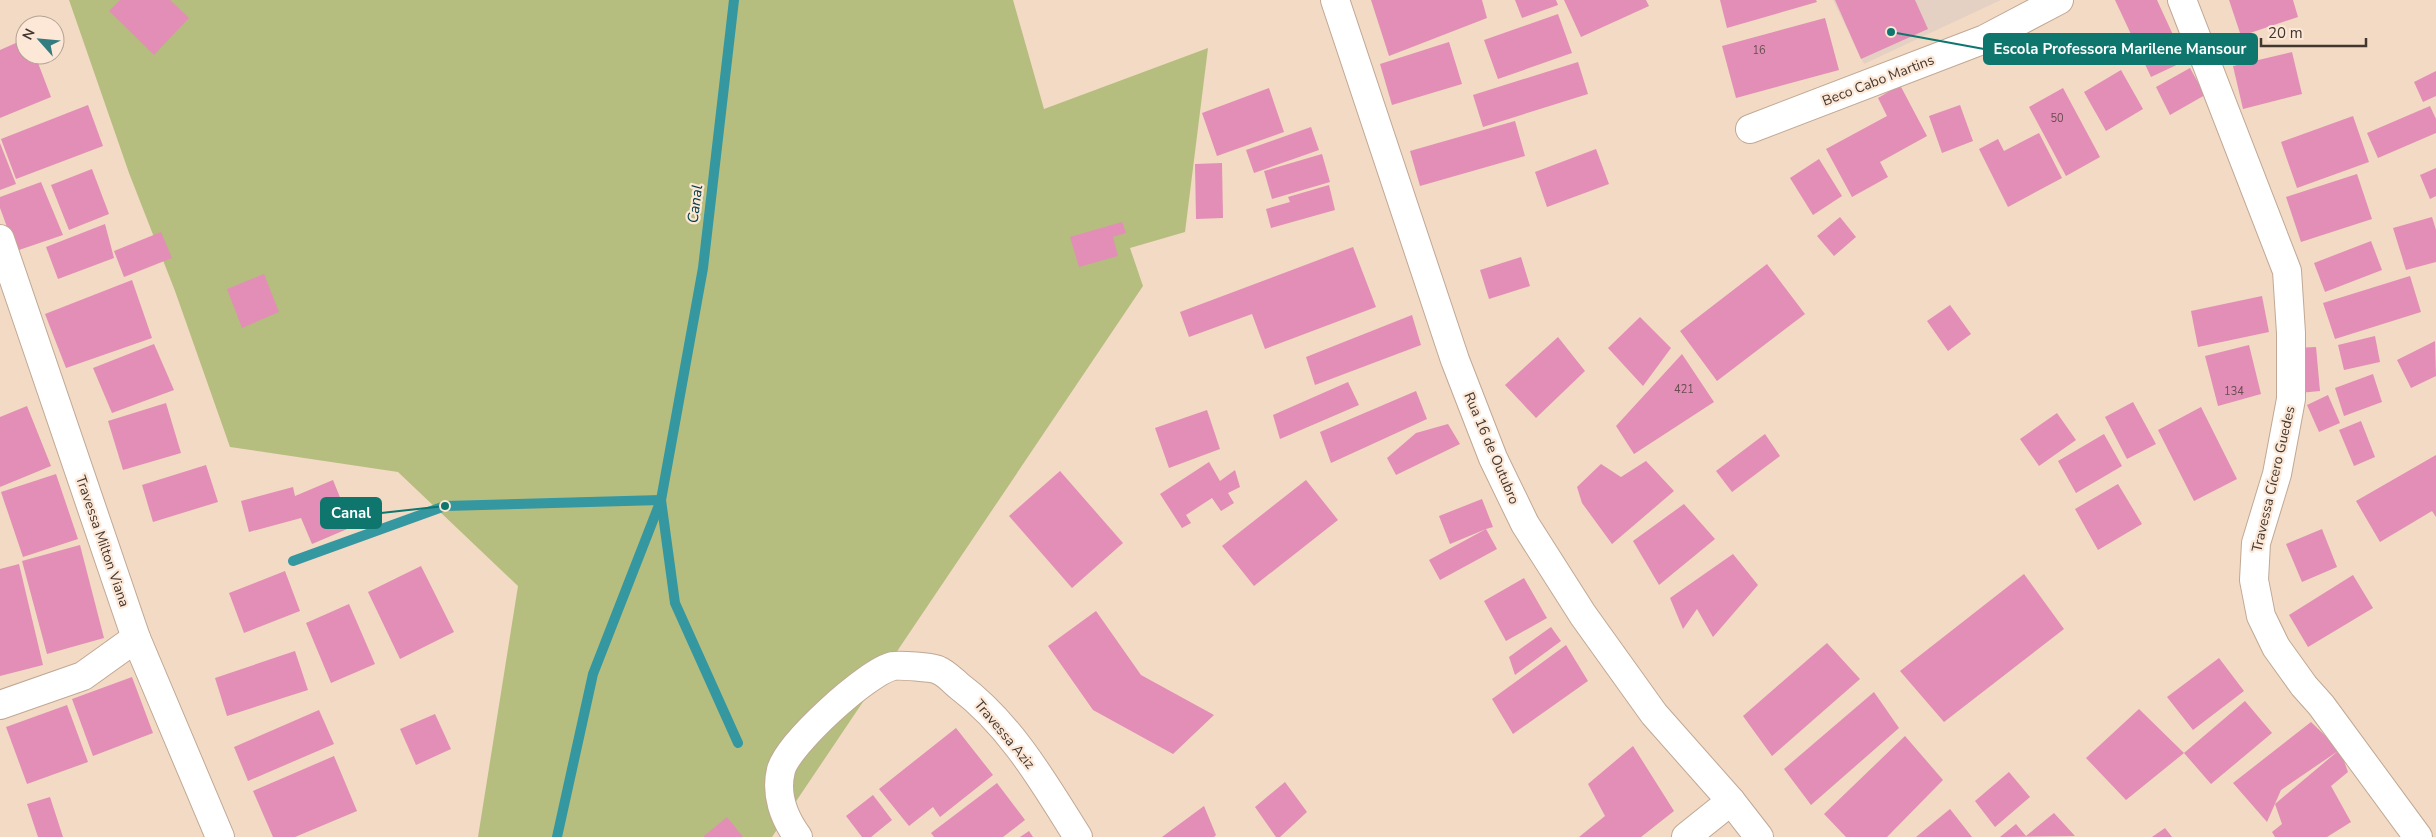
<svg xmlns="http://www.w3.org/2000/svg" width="2436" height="837" font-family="'Nunito Sans',sans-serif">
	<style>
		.education { fill: #e5d1c3 }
		.green { fill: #b5be7f }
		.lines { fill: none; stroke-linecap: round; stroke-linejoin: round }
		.stream { stroke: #3597a0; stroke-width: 10 }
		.building { fill: #e28eb6 }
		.street-casing { stroke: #c0a894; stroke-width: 30 }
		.street { stroke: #fff; stroke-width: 28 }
		.labels { text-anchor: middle; stroke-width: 4.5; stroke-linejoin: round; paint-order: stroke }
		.number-label { font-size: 11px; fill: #694d51 }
		.street-label { font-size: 14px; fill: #41372f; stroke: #fde8d7 }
		.water-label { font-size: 15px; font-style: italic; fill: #034146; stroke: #fde8d7 }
		.leader { fill: none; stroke: #0f766e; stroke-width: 2 }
		.callout-dot { fill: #0f766e; stroke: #fde8d7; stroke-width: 2 }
		.callout { fill: #0f766e; stroke: #0f766e; stroke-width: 2 }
		.callout-label { font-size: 15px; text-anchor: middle; font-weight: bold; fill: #fff }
	</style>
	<rect width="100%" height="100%" fill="#f3dac4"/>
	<path class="education" d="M1833,0H2001L1864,64Z"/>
	<path class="green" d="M69,0H1013L1044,109L1208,48L1185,232L1130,248L1143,286L772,837H478L518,586L398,472L230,447L175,291L129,173Z"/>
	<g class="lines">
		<g class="stream">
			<path d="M293,561L445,506L661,500L675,603L738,743"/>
			<path d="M557,837L593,674L661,500L703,268L734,0"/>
		</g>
	</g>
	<g class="building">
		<path d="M120,0H170L189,18L154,55L109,11Z"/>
		<path d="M1371,0H1482L1487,18L1389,56Z"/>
		<path d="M1515,0H1556L1558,5L1522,18Z"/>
		<path d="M1564,0H1646L1649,6L1581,37Z"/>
		<path d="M1720,0H1816L1817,2L1727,28Z"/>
		<path d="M1835,0H1915L1928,29L1861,59Z"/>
		<path d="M2115,0H2157L2185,61L2151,77Z"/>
		<path d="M2229,0H2293L2298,17L2241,36Z"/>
		<path d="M1558,14L1572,53L1498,79L1484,40Z"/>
		<path d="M1825,18L1839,70L1736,98L1722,46Z"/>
		<path d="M25,39V55H35L51,97L0,118V50Z"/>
		<path d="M1449,42L1462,84L1392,105L1380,64Z"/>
		<path d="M2292,52L2302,94L2243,109L2233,66Z"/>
		<path d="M1578,62L1588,94L1483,127L1473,95Z"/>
		<path d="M2190,68L2205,95L2170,115L2156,87Z"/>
		<path d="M2121,70L2143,109L2106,131L2084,92Z"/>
		<path d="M2436,71V96L2423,102L2414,82Z"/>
		<path d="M1900,85L1927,136L1880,162L1888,177L1852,197L1826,149L1887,116L1878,98Z"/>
		<path d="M1269,88L1284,132L1217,156L1202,113Z"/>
		<path d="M2063,88L2100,157L2066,176L2029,107Z"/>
		<path d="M88,105L103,146L16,179L1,139Z"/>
		<path d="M1960,105L1973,141L1942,153L1929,116Z"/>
		<path d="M2430,106L2436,119V133L2378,158L2367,133Z"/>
		<path d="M2353,116L2369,162L2297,188L2281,142Z"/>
		<path d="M1515,121L1525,156L1420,186L1410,151Z"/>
		<path d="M1311,127L1319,150L1254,173L1246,150Z"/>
		<path d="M2039,133L2062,178L2008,207L1979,149L1998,139L2004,151Z"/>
		<path d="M0,143L16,184L0,190Z"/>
		<path d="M1596,149L1609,184L1547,207L1535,172Z"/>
		<path d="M1322,154L1330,182L1272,199L1264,171Z"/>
		<path d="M1819,159L1842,196L1813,215L1790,178Z"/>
		<path d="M1222,163L1223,218L1196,219L1195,164Z"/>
		<path d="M2436,168V196L2430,199L2420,175Z"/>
		<path d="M92,169L109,214L69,230L51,185Z"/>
		<path d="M2357,174L2372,219L2301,242L2286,197Z"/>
		<path d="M41,182L63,235L16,251L0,208V197Z"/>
		<path d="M1329,185L1335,210L1271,228L1266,209L1290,202L1288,197Z"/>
		<path d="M1840,217L1856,237L1834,256L1817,236Z"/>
		<path d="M2432,217L2436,230V262L2406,270L2393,228Z"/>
		<path d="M1122,222L1126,233L1113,237L1118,256L1079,267L1070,237Z"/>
		<path d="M105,224L114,258L58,279L46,247Z"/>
		<path d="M161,232L172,258L124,277L114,251Z"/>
		<path d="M2371,241L2382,270L2325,292L2314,263Z"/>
		<path d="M1353,247L1376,307L1265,349L1252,314L1189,337L1180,312Z"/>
		<path d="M1521,257L1530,286L1489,299L1480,270Z"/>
		<path d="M1767,264L1805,314L1717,381L1680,331Z"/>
		<path d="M264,274L279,312L242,328L227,289Z"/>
		<path d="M2410,276L2421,312L2335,339L2323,303Z"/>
		<path d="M132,280L152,338L66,368L45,314Z"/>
		<path d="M2262,296L2269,332L2198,347L2191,311Z"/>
		<path d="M1950,305L1971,334L1948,351L1927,321Z"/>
		<path d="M1412,315L1421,345L1315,385L1306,357Z"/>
		<path d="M1640,317L1671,348L1643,386L1608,348Z"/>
		<path d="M2375,336L2380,362L2344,370L2338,345Z"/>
		<path d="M1558,337L1585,371L1536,418L1505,385Z"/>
		<path d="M2435,341L2436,376L2411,388L2397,360Z"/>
		<path d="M154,344L174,390L112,413L93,368Z"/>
		<path d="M2249,345L2261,394L2218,406L2205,356Z"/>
		<path d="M2316,347L2320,391L2299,393L2294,348Z"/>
		<path d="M1682,354L1714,402L1634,454L1616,426Z"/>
		<path d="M2373,374L2382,402L2344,416L2335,388Z"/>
		<path d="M1348,382L1359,405L1280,439L1273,415Z"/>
		<path d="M1416,391L1427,419L1331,463L1320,432Z"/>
		<path d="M2328,395L2340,423L2319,432L2307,405Z"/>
		<path d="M2133,402L2156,444L2127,459L2105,417Z"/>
		<path d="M166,403L181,453L123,470L108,421Z"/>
		<path d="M27,406L51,466L0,487V417Z"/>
		<path d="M2201,407L2237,479L2194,501L2158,430Z"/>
		<path d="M1207,410L1220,449L1169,468L1155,428Z"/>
		<path d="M2057,413L2076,440L2039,466L2020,439Z"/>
		<path d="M2361,421L2375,457L2354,466L2339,430Z"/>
		<path d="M1448,424L1460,444L1396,475L1387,458L1416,433Z"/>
		<path d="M1765,434L1780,456L1732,492L1716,471Z"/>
		<path d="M2104,434L2122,466L2076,493L2058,461Z"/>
		<path d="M2436,455V517L2432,511L2380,542L2356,501Z"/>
		<path d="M1646,461L1674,491L1612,544L1582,503L1577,487L1601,464L1621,477Z"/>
		<path d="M1209,462L1220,481L1235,470L1240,487L1228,493L1234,503L1221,511L1212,498L1186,515L1191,523L1182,528L1160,494Z"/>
		<path d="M206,465L218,502L153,522L142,485Z"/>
		<path d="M1060,471L1123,543L1072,588L1009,516Z"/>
		<path d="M56,474L78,539L23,557L1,492Z"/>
		<path d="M333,480L352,527L312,544L301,518L249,532L241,501L293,487L295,496Z"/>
		<path d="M1306,480L1338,520L1254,586L1222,546Z"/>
		<path d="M2118,484L2142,524L2098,550L2075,509Z"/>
		<path d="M1482,499L1493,527L1486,529L1497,549L1440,580L1429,560L1486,529L1450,544L1439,516Z"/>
		<path d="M1684,504L1715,539L1659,585L1633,541Z"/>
		<path d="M2322,529L2337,567L2302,582L2286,544Z"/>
		<path d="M80,545L104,638L47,654L22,561Z"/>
		<path d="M1733,554L1758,585L1713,637L1697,609L1683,629L1670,598Z"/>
		<path d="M19,564L43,665L0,676V569Z"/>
		<path d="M421,566L454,632L400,659L368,592Z"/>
		<path d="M285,571L300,611L244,633L229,593Z"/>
		<path d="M2024,574L2064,629L1944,722L1900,671Z"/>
		<path d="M2353,575L2373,608L2308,647L2289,615Z"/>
		<path d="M1524,578L1547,618L1506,641L1484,601Z"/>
		<path d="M349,604L375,664L331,683L306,623Z"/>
		<path d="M1096,611L1141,675L1214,715L1173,754L1093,710L1048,646Z"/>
		<path d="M1551,627L1561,641L1515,675L1509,657Z"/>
		<path d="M1827,643L1860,679L1772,756L1743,716Z"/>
		<path d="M1566,645L1588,681L1513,734L1492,699Z"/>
		<path d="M295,651L308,690L227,716L215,678Z"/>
		<path d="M2219,658L2244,691L2193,730L2167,697Z"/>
		<path d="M132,677L153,733L93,756L72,699Z"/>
		<path d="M1874,692L1899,728L1811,805L1784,769Z"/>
		<path d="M2245,701L2272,733L2211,784L2184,753Z"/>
		<path d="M67,705L88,762L27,784L6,727Z"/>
		<path d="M2139,709L2184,753L2126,800L2086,758Z"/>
		<path d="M319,710L334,744L248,781L234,747Z"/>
		<path d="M435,714L451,749L416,765L400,729Z"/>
		<path d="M2311,722L2340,750L2348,772L2331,786L2351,822L2327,837H2275L2272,832L2282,824L2275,804L2338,751L2281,790L2267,822L2233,783Z"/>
		<path d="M956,728L993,775L940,817L933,807L909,826L879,789Z"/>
		<path d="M1905,736L1943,780L1887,837H1846L1824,814Z"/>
		<path d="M1633,746L1674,811L1641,837H1579L1605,816L1588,784Z"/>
		<path d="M334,756L357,811L295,837H273L253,791Z"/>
		<path d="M2009,772L2030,797L1995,827L1975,801Z"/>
		<path d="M1285,782L1307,812L1280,837H1276L1255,807Z"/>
		<path d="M997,783L1025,820L1003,837H934L931,833Z"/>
		<path d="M873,795L892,820L871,837H862L846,816Z"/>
		<path d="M50,797L63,837H38L27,804Z"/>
		<path d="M1204,806L1216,835L1214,837H1162Z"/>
		<path d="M1950,809L1972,837H1916Z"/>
		<path d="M2054,813L2075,836L2000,837L2016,824L2026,836Z"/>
		<path d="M727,817L743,837H703Z"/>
		<path d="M2165,828L2172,837H2152Z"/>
		<path d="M1029,831L1033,837H1020Z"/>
	</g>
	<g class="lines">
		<g class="street-casing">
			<g id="street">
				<path d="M1335,0L1455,360L1493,458L1525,524L1583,615L1654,714L1731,801L1759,837"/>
				<path d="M2182,0L2287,271L2291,333V399L2277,474L2256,543L2254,580L2261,616L2276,647L2304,686L2321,705L2418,837"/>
				<path d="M1750,129L1985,39L2059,0"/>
				<path d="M0,239L136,638L220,837"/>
				<path d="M0,705L83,676L136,638"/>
				<path d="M798,837C784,818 775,794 781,770C788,744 867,672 893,666C899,665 933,667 938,670C946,673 953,681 959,686C1011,725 1044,783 1078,837"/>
				<path d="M1686,837L1731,801"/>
			</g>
		</g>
		<use href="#street" class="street"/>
	</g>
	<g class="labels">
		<g class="number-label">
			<text x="1759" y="54">16</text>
			<text x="2057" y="122">50</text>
			<text x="1684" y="393">421</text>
			<text x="2234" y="395">134</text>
		</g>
		<g class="street-label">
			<text transform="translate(1878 80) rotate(-21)" y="5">Beco Cabo Martins</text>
			<text transform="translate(1492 448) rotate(67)" y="5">Rua 16 de Outubro</text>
			<text transform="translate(2273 479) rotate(-77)" y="5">Travessa Cícero Guedes</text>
			<text transform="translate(103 541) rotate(71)" y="5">Travessa Milton Viana</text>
			<text transform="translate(1005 734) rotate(50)" y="5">Travessa Aziz</text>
		</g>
		<g class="water-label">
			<text transform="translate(695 204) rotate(-83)" y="5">Canal</text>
		</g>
	</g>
	<path class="leader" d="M1891 32L1984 49M445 506L381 513"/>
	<g class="callout-dot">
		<circle cx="1891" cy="32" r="5"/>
		<circle cx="445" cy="506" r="5"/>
	</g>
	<g class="callout">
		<rect x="1984" y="34" width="273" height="30" rx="5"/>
		<rect x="321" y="498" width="60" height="30" rx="5"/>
	</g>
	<g class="callout-label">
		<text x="2120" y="54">Escola Professora Marilene Mansour</text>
		<text x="351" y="518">Canal</text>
	</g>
	<g transform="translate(40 40) rotate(297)"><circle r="24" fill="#fde8d7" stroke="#b2a194"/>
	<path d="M0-4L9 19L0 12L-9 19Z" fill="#337c80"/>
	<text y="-8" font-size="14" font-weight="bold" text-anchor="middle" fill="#41372f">N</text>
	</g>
	<path d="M2261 38v8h105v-8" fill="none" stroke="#41372f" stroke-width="2.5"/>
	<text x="2268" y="38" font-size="15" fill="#41372f" stroke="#fde8d7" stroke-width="4" paint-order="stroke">20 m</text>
</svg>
